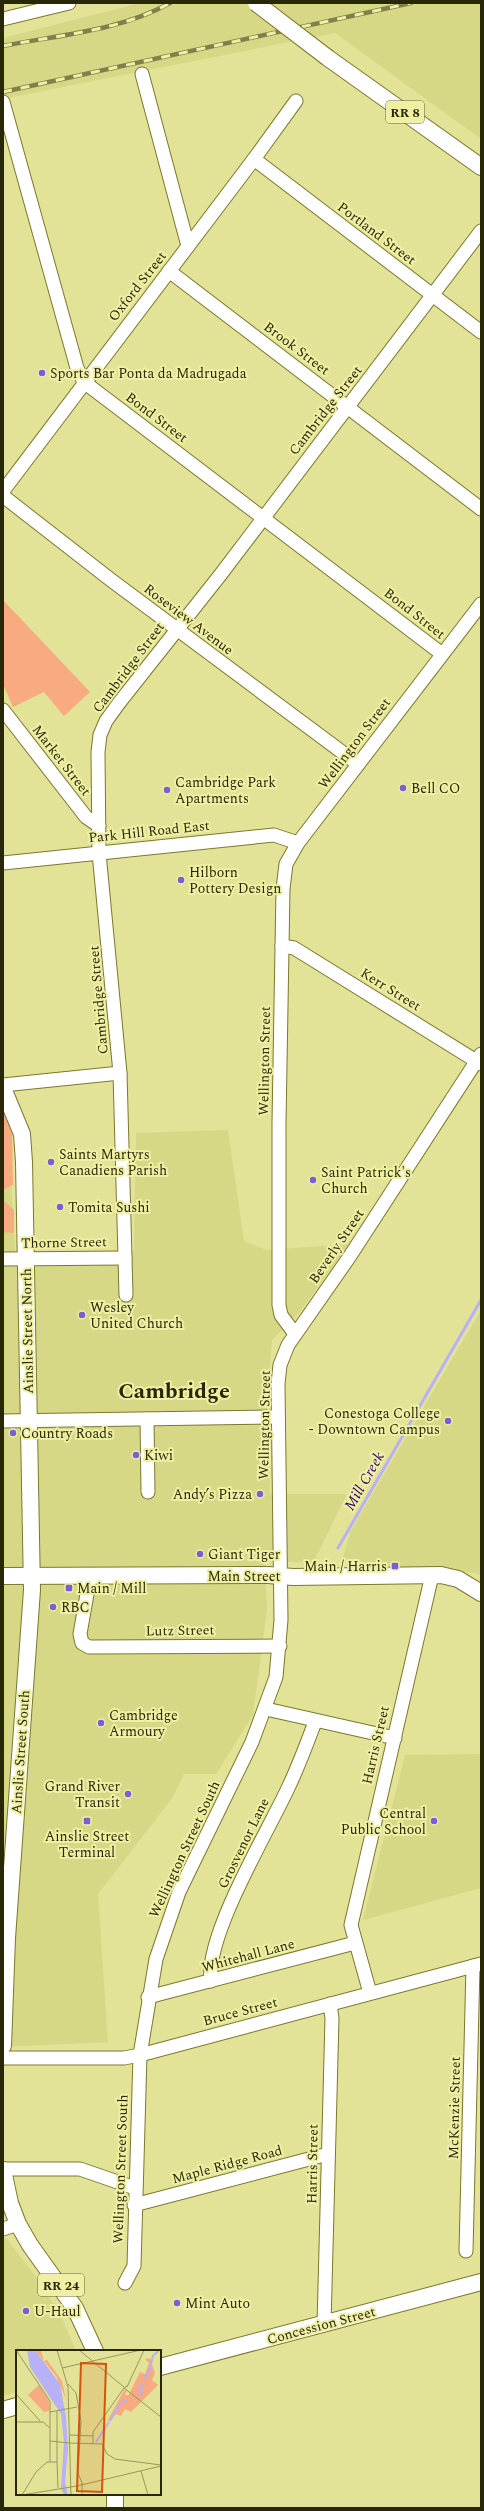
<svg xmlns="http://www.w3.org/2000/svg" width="484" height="2511" font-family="Spectral,serif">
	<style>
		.built { fill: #d7d885 }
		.green { fill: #f8aa80 }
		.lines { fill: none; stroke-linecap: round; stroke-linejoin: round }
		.stream { stroke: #b8b1f7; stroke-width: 3 }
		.minor-casing { stroke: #7a792f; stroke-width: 15 }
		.major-casing { stroke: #7a792f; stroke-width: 18 }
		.minor { stroke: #fff; stroke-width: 13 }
		.major { stroke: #fff; stroke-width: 16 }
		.rail-casing { stroke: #80804b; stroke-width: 4.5 }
		.rail { stroke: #eff0a4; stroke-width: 3; stroke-dasharray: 9; stroke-linecap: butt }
		.major-bridge-casing { stroke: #7a792f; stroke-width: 18; stroke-linecap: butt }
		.major-bridge { stroke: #fff; stroke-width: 16 }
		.poi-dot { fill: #785fda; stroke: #eff0a4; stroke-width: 1.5 }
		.labels { text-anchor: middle; stroke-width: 4; stroke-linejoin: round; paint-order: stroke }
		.shield { fill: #eff0a4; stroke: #646437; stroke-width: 1 }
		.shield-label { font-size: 13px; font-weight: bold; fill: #282808 }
		.street-label { font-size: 14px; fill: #282808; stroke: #eff0a4 }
		.poi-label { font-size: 14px; fill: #282808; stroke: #eff0a4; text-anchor: start }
		.water-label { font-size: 15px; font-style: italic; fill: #2d046f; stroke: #eff0a4 }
		.town-label { font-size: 22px; font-weight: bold; fill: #282808; stroke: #eff0a4 }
		.inset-river { fill: none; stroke: #b8b1f7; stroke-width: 2 }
		.inset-road { fill: none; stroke: #98985e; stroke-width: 1 }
		.view { fill: #d5540c; fill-opacity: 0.15; stroke: #d5540c; stroke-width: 2 }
		.inset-edge { fill: none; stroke: #282808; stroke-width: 2 }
	</style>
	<rect width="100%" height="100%" fill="#e2e397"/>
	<g class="built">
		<path d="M140,3H481V139L335,33L3,99V38Z"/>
		<path d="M3,1110L11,1179L15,1252L134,1250L136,1133L228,1130L244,1241L267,1250L349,1244L299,1313L272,1340L267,1406L270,1494H347L313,1563L265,1561L267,1609L253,1715L216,1774H184L173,1797L98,1894L108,2042L3,2047Z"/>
		<path d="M481,1310V1576L476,1573L342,1562L350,1532Z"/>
		<path d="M481,1754V1888L363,1920L405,1755Z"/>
		<path d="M6,2238L33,2273L59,2312L76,2351H17V2392L3,2396V2239Z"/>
	</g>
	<g class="green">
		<path d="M3,600L90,692L64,716L44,692L13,707L3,684Z"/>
		<path d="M3,1106L12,1128L13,1185L3,1190Z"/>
		<path d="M3,1200L14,1210V1233L3,1232Z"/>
	</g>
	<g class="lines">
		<path class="stream" d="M338,1548L481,1300"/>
		<g class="minor-casing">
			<g id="minor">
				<path d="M3,19L69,3"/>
				<path d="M142,74L188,246"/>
				<path d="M3,102L77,368L84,382L442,654"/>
				<path d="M254,159L481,332"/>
				<path d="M169,271L481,509"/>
				<path d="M3,491L254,159L296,101"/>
				<path d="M3,496L111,580L358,764"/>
				<path d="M3,710L86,817L99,826"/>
				<path d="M3,863L274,835L298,843"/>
				<path d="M282,946L294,948L481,1064"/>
				<path d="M3,1085L120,1073"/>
				<path d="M3,1259L125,1258"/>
				<path d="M126,1295L120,1073L99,853L98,752L100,735L106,721L119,703L221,574L481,231"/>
				<path d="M295,1334L281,1315L279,1305V1123L283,889L286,864L298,843L481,604"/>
				<path d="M147,1419L148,1492"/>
				<path d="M3,1421L278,1417"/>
				<path d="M90,1577L80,1634L82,1643L89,1647L280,1646"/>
				<path d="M266,1709L395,1738"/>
				<path d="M211,1981C205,1935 268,1832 289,1786C299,1765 307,1743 315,1722"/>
				<path d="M370,1993L351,1925L432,1575"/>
				<path d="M148,1997L355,1943"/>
				<path d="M3,2058H124L140,2055L481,1964"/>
				<path d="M3,2169H80L135,2188"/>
				<path d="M134,2205L328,2154"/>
				<path d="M3,2229L18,2224"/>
				<path d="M466,2251L473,1966"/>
				<path d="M125,2283L134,2266L140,2055L156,1959L179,1892L252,1742L276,1677L281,1620L278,1384L280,1365L288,1345L350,1256L481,1054"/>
				<path d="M324,2325L332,2018L330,2004"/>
			</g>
		</g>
		<g class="major-casing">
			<g id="major">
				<path d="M328,58L481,167"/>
				<path d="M3,1088L22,1134L24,1162L32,1590L7,1938L3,2046"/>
				<path d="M3,1576L268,1575L293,1577L441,1575L458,1579L481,1593"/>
				<path d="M3,2170L10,2203L18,2224L30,2245L75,2308L95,2351"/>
				<path d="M160,2367L481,2282"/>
				<path d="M3,2410L17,2406"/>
				<path d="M115,2508V2494"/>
			</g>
		</g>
		<use href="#minor" class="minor"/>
		<use href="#major" class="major"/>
		<g class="rail-casing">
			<g id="rail">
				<path d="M3,46C58,35 120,31 170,3"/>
				<path d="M3,92L411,3"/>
			</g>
		</g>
		<use href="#rail" class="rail"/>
		<g class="major-bridge-casing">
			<path id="major-bridge" d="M256,3L328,58"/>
		</g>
		<use href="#major-bridge" class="major-bridge"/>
	</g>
	<g class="poi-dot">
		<circle cx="42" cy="373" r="4"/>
		<circle cx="403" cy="788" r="4"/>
		<circle cx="167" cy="790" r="4"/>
		<circle cx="181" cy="880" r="4"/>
		<circle cx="51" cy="1162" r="4"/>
		<circle cx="313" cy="1180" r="4"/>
		<circle cx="60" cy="1207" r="4"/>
		<circle cx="82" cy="1315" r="4"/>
		<circle cx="448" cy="1421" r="4"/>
		<circle cx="13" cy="1433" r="4"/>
		<circle cx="136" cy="1455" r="4"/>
		<circle cx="260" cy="1494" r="4"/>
		<circle cx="200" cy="1554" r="4"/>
		<rect x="391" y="1562" width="8" height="8" rx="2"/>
		<rect x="65" y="1584" width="8" height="8" rx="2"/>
		<circle cx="53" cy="1607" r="4"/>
		<circle cx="101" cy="1723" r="4"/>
		<circle cx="128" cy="1794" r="4"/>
		<rect x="83" y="1817" width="8" height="8" rx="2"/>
		<circle cx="434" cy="1821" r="4"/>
		<circle cx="177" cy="2303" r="4"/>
		<circle cx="26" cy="2311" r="4"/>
	</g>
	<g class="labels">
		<g class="shield">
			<rect x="386" y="101" width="38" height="22" rx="3"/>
			<rect x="38" y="2274" width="46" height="22" rx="3"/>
		</g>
		<g class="shield-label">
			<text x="405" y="117">RR 8</text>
			<text x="61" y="2290">RR 24</text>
		</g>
		<g class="street-label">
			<text transform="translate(377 233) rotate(37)" y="5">Portland Street</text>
			<text transform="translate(137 286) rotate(-52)" y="5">Oxford Street</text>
			<text transform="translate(297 348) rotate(37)" y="5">Brook Street</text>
			<text transform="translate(325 410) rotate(-52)" y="5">Cambridge Street</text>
			<text transform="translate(157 417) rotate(37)" y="5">Bond Street</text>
			<text transform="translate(415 613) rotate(38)" y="5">Bond Street</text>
			<text transform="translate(189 619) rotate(37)" y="5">Roseview Avenue</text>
			<text transform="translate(128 667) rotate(-53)" y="5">Cambridge Street</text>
			<text transform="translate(354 743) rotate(-53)" y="5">Wellington Street</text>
			<text transform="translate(62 760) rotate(52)" y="5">Market Street</text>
			<text transform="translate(149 831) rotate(-6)" y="5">Park Hill Road East</text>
			<text transform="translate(391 989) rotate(32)" y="5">Kerr Street</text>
			<text transform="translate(98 1000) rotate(-95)" y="5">Cambridge Street</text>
			<text transform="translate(264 1061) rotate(-89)" y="5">Wellington Street</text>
			<text transform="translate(64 1242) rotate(-1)" y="5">Thorne Street</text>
			<text transform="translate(336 1246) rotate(-56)" y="5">Beverly Street</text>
			<text transform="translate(27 1331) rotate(-91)" y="5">Ainslie Street North</text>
			<text transform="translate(264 1425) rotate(-89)" y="5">Wellington Street</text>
			<text x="244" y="1581">Main Street</text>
			<text transform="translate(180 1630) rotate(-1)" y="5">Lutz Street</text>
			<text transform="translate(375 1745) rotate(-77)" y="5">Harris Street</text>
			<text transform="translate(20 1752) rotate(-86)" y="5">Ainslie Street South</text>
			<text transform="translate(243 1843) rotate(-64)" y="5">Grosvenor Lane</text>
			<text transform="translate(184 1849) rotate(-65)" y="5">Wellington Street South</text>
			<text transform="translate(248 1955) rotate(-15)" y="5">Whitehall Lane</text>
			<text transform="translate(240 2011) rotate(-15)" y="5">Bruce Street</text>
			<text transform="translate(454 2108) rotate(-89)" y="5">McKenzie Street</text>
			<text transform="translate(227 2164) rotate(-15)" y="5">Maple Ridge Road</text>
			<text transform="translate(312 2164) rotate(-89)" y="5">Harris Street</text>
			<text transform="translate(120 2169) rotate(-88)" y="5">Wellington Street South</text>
			<text transform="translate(321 2325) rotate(-15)" y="5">Concession Street</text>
		</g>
		<g class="poi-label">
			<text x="50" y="378">Sports Bar Ponta da Madrugada</text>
			<text x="175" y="787">Cambridge Park<tspan x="175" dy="16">Apartments</tspan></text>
			<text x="411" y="793">Bell CO</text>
			<text x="189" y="877">Hilborn<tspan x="189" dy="16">Pottery Design</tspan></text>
			<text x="59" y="1159">Saints Martyrs<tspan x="59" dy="16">Canadiens Parish</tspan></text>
			<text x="321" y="1177">Saint Patrick's<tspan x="321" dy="16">Church</tspan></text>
			<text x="68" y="1212">Tomita Sushi</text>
			<text x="90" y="1312">Wesley<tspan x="90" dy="16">United Church</tspan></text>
			<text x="440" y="1418" text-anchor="end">Conestoga College<tspan x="440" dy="16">- Downtown Campus</tspan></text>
			<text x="21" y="1438">Country Roads</text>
			<text x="144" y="1460">Kiwi</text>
			<text x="252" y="1499" text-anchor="end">Andy’s Pizza</text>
			<text x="208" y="1559">Giant Tiger</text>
			<text x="387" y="1571" text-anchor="end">Main / Harris</text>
			<text x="77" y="1593">Main / Mill</text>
			<text x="61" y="1612">RBC</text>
			<text x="109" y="1720">Cambridge<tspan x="109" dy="16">Armoury</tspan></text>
			<text x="120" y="1791" text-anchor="end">Grand River<tspan x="120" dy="16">Transit</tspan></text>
			<text x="426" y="1818" text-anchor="end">Central<tspan x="426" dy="16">Public School</tspan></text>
			<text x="87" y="1841" text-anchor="middle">Ainslie Street<tspan x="87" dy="16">Terminal</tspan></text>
			<text x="185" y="2308">Mint Auto</text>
			<text x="34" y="2316">U-Haul</text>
		</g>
		<g class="water-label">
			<text transform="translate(364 1481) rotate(-60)" y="5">Mill Creek</text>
		</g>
		<g class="town-label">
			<text x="174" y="1398">Cambridge</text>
		</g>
	</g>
	<g transform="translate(16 2350)">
		<rect width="145" height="145" fill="#e2e397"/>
		<path d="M19,0L25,1L28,11L31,10L46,31L50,49L40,26ZM134,8L139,23L136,30L142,35L115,62L109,59L105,66L100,64L94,71L92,70L108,40H111L109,44L112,46L124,22L129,24L133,13L129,9ZM23,35L33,51V61L28,62L12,45Z" fill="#f8aa80"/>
		<path d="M11,0H19L44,34L50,67L52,99L49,132L52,145H48L45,138L48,92L45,64L14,17Z" fill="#b8b1f7"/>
		<path class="inset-river" d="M127,30L133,22L137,6L143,0M122,47L126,43L123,39L128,34M94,71L103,55L112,49M80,92L93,72"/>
		<path class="inset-road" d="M0,0L34,51V112M41,0L52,37L55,145M63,0L108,37M46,18L125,0M52,34L60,43L65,71L62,123L66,133V145M111,36L108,38L145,67M111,37L128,0M0,44L24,71M41,61V112M34,62L61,57M0,72H27L34,78M54,85L77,86M34,91L53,93M54,93L86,94L91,104L99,109L145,115M77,94V82L108,38M125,121L132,145M6,145L61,136L145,116M6,145L20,122L31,112H41L42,138"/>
		<path class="view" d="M65,13L90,14L86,142L61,141Z"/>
		<rect width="145" height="145" class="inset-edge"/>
	</g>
	<rect width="484" height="2511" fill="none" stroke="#282808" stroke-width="8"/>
</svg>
